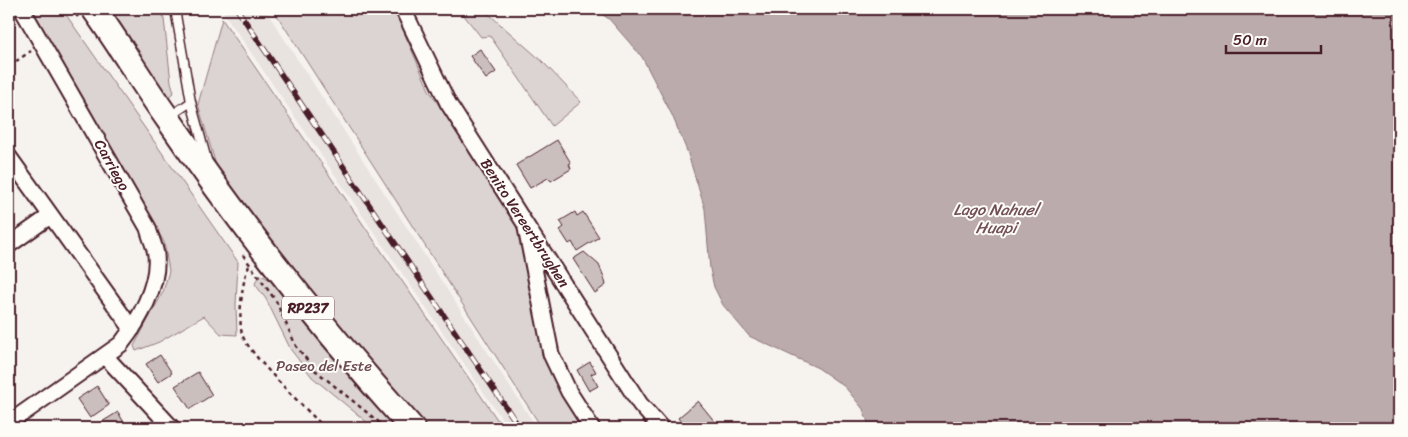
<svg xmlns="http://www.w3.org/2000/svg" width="1408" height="437" font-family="Sriracha,sans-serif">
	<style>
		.built { fill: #e9e3e0 }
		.green { fill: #dcd4d2; stroke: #937a7e }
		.water { fill: #bbabac; stroke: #8e7378 }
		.building { fill: #cbbfbe; stroke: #4a1f2b }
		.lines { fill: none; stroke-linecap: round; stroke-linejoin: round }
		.service-casing { stroke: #4a1f2b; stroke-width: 11 }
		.minor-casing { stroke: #4a1f2b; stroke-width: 19 }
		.primary-casing { stroke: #4a1f2b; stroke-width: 28 }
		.path { stroke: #4a1f2b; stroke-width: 2.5; stroke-dasharray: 4 4; stroke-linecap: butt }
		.service { stroke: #fdfcf7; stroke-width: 8 }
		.minor { stroke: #fdfcf7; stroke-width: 15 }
		.primary { stroke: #fdfcf7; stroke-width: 24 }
		.rail-casing { stroke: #4a1f2b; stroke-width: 5.5 }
		.rail { stroke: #fdfcf7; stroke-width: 4; stroke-dasharray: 11; stroke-linecap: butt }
		.labels { text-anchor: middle; stroke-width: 4; stroke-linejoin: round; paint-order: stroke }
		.shield { fill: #fdfcf7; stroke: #806168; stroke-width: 1 }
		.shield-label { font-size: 14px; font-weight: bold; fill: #4a1f2b }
		.street-label { font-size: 15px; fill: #4a1f2b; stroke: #fdfcf7 }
		.park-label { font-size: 15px; fill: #6e4c55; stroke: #fdfcf7 }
		.water-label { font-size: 16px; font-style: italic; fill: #725058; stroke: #fdfcf7 }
	</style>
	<rect width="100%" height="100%" fill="#f6f3ef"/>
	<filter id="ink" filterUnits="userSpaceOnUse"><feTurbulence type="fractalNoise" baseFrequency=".02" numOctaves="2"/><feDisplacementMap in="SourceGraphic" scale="10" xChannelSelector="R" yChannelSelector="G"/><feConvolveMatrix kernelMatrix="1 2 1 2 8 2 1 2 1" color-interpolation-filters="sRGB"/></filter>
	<g filter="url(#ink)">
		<path class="built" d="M221,9H265L537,428H508Z"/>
		<g class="green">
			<path d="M30,9H62L238,262L236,305L237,335L221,334L204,316L159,342L136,351L134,346L163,292L169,271L164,242Z"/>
			<path d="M104,9H160L164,19L171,82L174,92L166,99Z"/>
			<path d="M273,9H394L429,90L518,228L546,364L584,428H542Z"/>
			<path d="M459,9H483L543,62L581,102L552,126L490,36L481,37Z"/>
			<path d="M222,19L503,428H426L325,310L218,172L198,104Z"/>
			<path d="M259,274L274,282L397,428H374L312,377L291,350L266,299L255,284Z"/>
		</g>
		<path class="water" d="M594,9H1399V428H870L863,409L845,387L818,368L749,336L723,305L714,287L710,269L705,209L687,151L672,115L642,57L609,19Z"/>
		<g class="building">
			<path d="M480,49L496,72L486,79L470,56Z"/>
			<path d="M557,140L571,163L569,164L571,169L551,181L548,178L530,188L516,165Z"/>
			<path d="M575,212L577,216L583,212L599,237L577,251L572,242L569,244L560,230L564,227L560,221Z"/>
			<path d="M584,252L599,265L604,277L606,285L595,293L573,259Z"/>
			<path d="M160,355L172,373L158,382L146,364Z"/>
			<path d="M590,362L596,372L591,374L598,386L589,391L577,370Z"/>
			<path d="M198,372L212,395L190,409L175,386Z"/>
			<path d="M97,386L109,405L90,418L77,399Z"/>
			<path d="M698,401L720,428H686L678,418Z"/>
			<path d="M118,412L126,426L122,428H99L97,425Z"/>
			<path d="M282,424L285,428H274Z"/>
		</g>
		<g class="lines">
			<g class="service-casing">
				<g id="service">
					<path d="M175,9L191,102L207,160"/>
					<path d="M170,116L191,102"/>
				</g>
			</g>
			<g class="minor-casing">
				<g id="minor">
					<path d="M403,9L448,103L640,404L661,428"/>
					<path d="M9,157L132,329"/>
					<path d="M526,228L551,354L569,392L592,428"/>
					<path d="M9,245L50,216"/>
					<path d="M105,356L172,428"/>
					<path d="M9,423L121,344C139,321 159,285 156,255C155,246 150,237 148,228L22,9"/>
				</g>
			</g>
			<g class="primary-casing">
				<path id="primary" d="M94,9C120,45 142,83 168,119C242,227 324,330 412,428"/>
			</g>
			<g class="path">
				<path d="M71,9L78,17"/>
				<path d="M9,66L31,51"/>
				<path d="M243,255L276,301L296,346L315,370L386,428"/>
				<path d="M249,266C242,279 238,319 242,334C247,353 308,411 325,428"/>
			</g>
			<use href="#service" class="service"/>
			<use href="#minor" class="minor"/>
			<use href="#primary" class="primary"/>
			<g class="rail-casing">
				<path id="rail" d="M237,9L520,428"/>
			</g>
			<use href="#rail" class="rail"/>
		</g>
	</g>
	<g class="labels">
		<rect class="shield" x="282" y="296.5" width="52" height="23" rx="4"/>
		<g class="shield-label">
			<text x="308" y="313">RP237</text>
		</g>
		<g class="street-label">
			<text transform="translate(112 165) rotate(61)" y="5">Carriego</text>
			<text transform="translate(525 223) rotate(57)" y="5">Benito Vereertbrughen</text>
		</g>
		<g class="park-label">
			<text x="324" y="371">Paseo del Este</text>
		</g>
		<g class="water-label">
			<text x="996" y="215">Lago Nahuel<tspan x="996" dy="18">Huapi</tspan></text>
		</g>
	</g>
	<rect width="1408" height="437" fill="none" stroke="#fdfcf7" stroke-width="30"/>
	<rect x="15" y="15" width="1378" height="407" fill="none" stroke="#4a1f2b" stroke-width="2" filter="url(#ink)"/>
	<path d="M1226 45v8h95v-8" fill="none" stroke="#4a1f2b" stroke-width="2.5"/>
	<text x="1233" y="45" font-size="15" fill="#4a1f2b" stroke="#fdfcf7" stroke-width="4" paint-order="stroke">50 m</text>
</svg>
